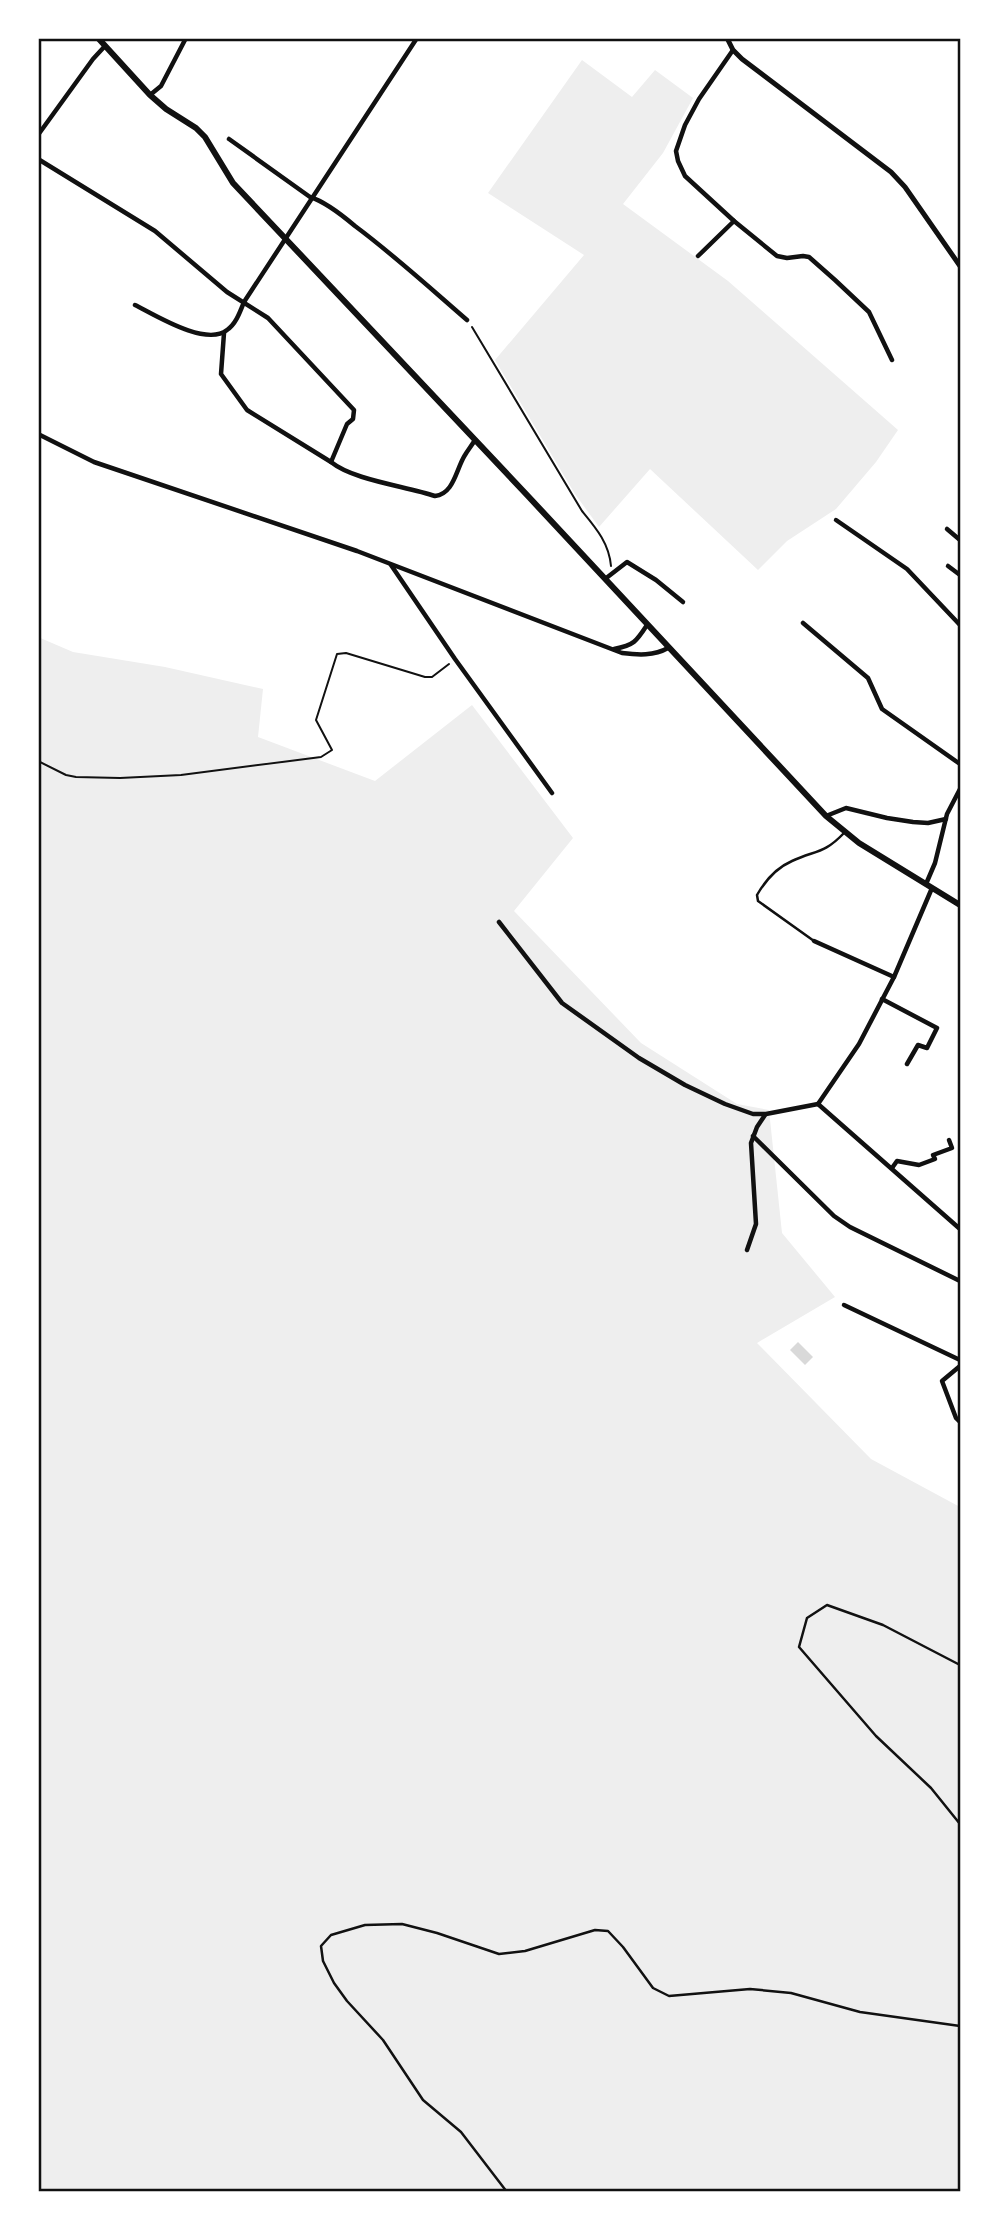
<svg xmlns="http://www.w3.org/2000/svg" width="999" height="2230" font-family="'DM Sans',sans-serif">
	<style>
		.green { fill: #eee }
		.water { fill: #d9d9d9 }
		.lines { fill: none; stroke-linecap: round; stroke-linejoin: round }
		.path { stroke: #111; stroke-width: 2 }
		.service { stroke: #111; stroke-width: 2.5 }
		.minor { stroke: #111; stroke-width: 4.5 }
		.tertiary { stroke: #111; stroke-width: 5 }
		.secondary { stroke: #111; stroke-width: 6 }
		.neatline { fill: none; stroke: #111; stroke-width: 2.5 }
	</style>
	<rect width="100%" height="100%" fill="#fff"/>
	<g class="green">
		<path d="M582,60L632,97L655,70L693,98L663,153L623,204L728,281L898,430L876,462L836,509L787,541L758,570L650,469L599,527L575,494L495,360L584,255L488,193Z"/>
		<path d="M38,637L73,652L165,667L263,689L258,737L375,781L472,705L573,838L514,911L641,1043L737,1104L769,1110L782,1233L835,1297L757,1343L871,1459L960,1507V2191H39Z"/>
	</g>
	<path class="water" d="M798,1342L813,1357L805,1365L790,1350Z"/>
	<g class="lines">
		<g class="path">
			<path d="M472,327L582,511C596,528 609,543 611,566"/>
			<path d="M38,761L66,775L76,777L120,778L181,775L321,757L332,750L316,720L337,654L346,653L425,677H432L449,664"/>
		</g>
		<g class="service">
			<path d="M814,941L758,901L757,895C765,881 776,868 792,861C816,850 824,854 844,833"/>
			<path d="M960,1665L883,1625L827,1605L807,1618L799,1647L876,1736L931,1788L960,1824"/>
			<path d="M507,2192L461,2132L423,2100L383,2040L347,2001L334,1983L323,1961L321,1946L331,1935L365,1925L402,1924L437,1933L499,1954L525,1951L595,1930L608,1931L623,1947L653,1988L669,1996L750,1989L791,1993L860,2012L960,2026"/>
		</g>
		<g class="minor">
			<path d="M733,50L699,99L685,125L676,151L678,161L685,176L734,221L777,256L787,258L803,256L809,257L835,280L869,312L892,360"/>
			<path d="M150,95L161,86L186,38"/>
			<path d="M38,135L93,59L105,46"/>
			<path d="M229,139L310,197C326,202 342,215 355,226C394,255 430,288 467,320"/>
			<path d="M38,159L155,231L227,292L268,318L354,410L353,419L347,424L331,462C353,480 405,486 435,496C454,494 456,469 465,455C468,450 472,445 475,440"/>
			<path d="M698,256L734,221"/>
			<path d="M135,305C155,315 206,347 227,330C236,324 240,312 244,302L417,38"/>
			<path d="M224,333L221,374L247,410L331,462"/>
			<path d="M38,434L94,462L357,551L622,653C638,655 654,656 668,648"/>
			<path d="M836,520L907,569L960,625"/>
			<path d="M947,529L960,540"/>
			<path d="M391,565L455,659L552,793"/>
			<path d="M948,566L960,575"/>
			<path d="M605,579L627,562L656,580L683,602"/>
			<path d="M803,623L868,678L882,709L960,764"/>
			<path d="M614,649C634,645 636,642 647,625"/>
			<path d="M826,816L846,808L887,818L913,822L928,823L946,819"/>
			<path d="M926,884L935,863L947,814L960,789"/>
			<path d="M932,888L894,977L859,1044L818,1104L960,1229"/>
			<path d="M499,922L562,1003L639,1058L685,1085L725,1104L753,1114H766L818,1104"/>
			<path d="M814,941L894,977"/>
			<path d="M882,999L937,1028L927,1048L918,1045L907,1064"/>
			<path d="M753,1136L834,1216L850,1227L960,1281"/>
			<path d="M892,1168L897,1161L919,1165L935,1159L933,1155L952,1148L949,1140"/>
			<path d="M747,1250L756,1224L751,1143L757,1127L765,1115"/>
			<path d="M844,1305L960,1360"/>
			<path d="M960,1366L942,1381L956,1418L960,1422"/>
		</g>
		<path class="tertiary" d="M727,38L733,50L742,59L891,172L905,187L960,266"/>
		<path class="secondary" d="M98,38L150,95L166,109L196,128L205,137L233,183L527,495L826,816L859,843L960,905"/>
	</g>
	<rect width="999" height="2230" fill="none" stroke="#ffffff" stroke-width="80"/>
	<rect x="40" y="40" width="919" height="2150" class="neatline"/>
</svg>
